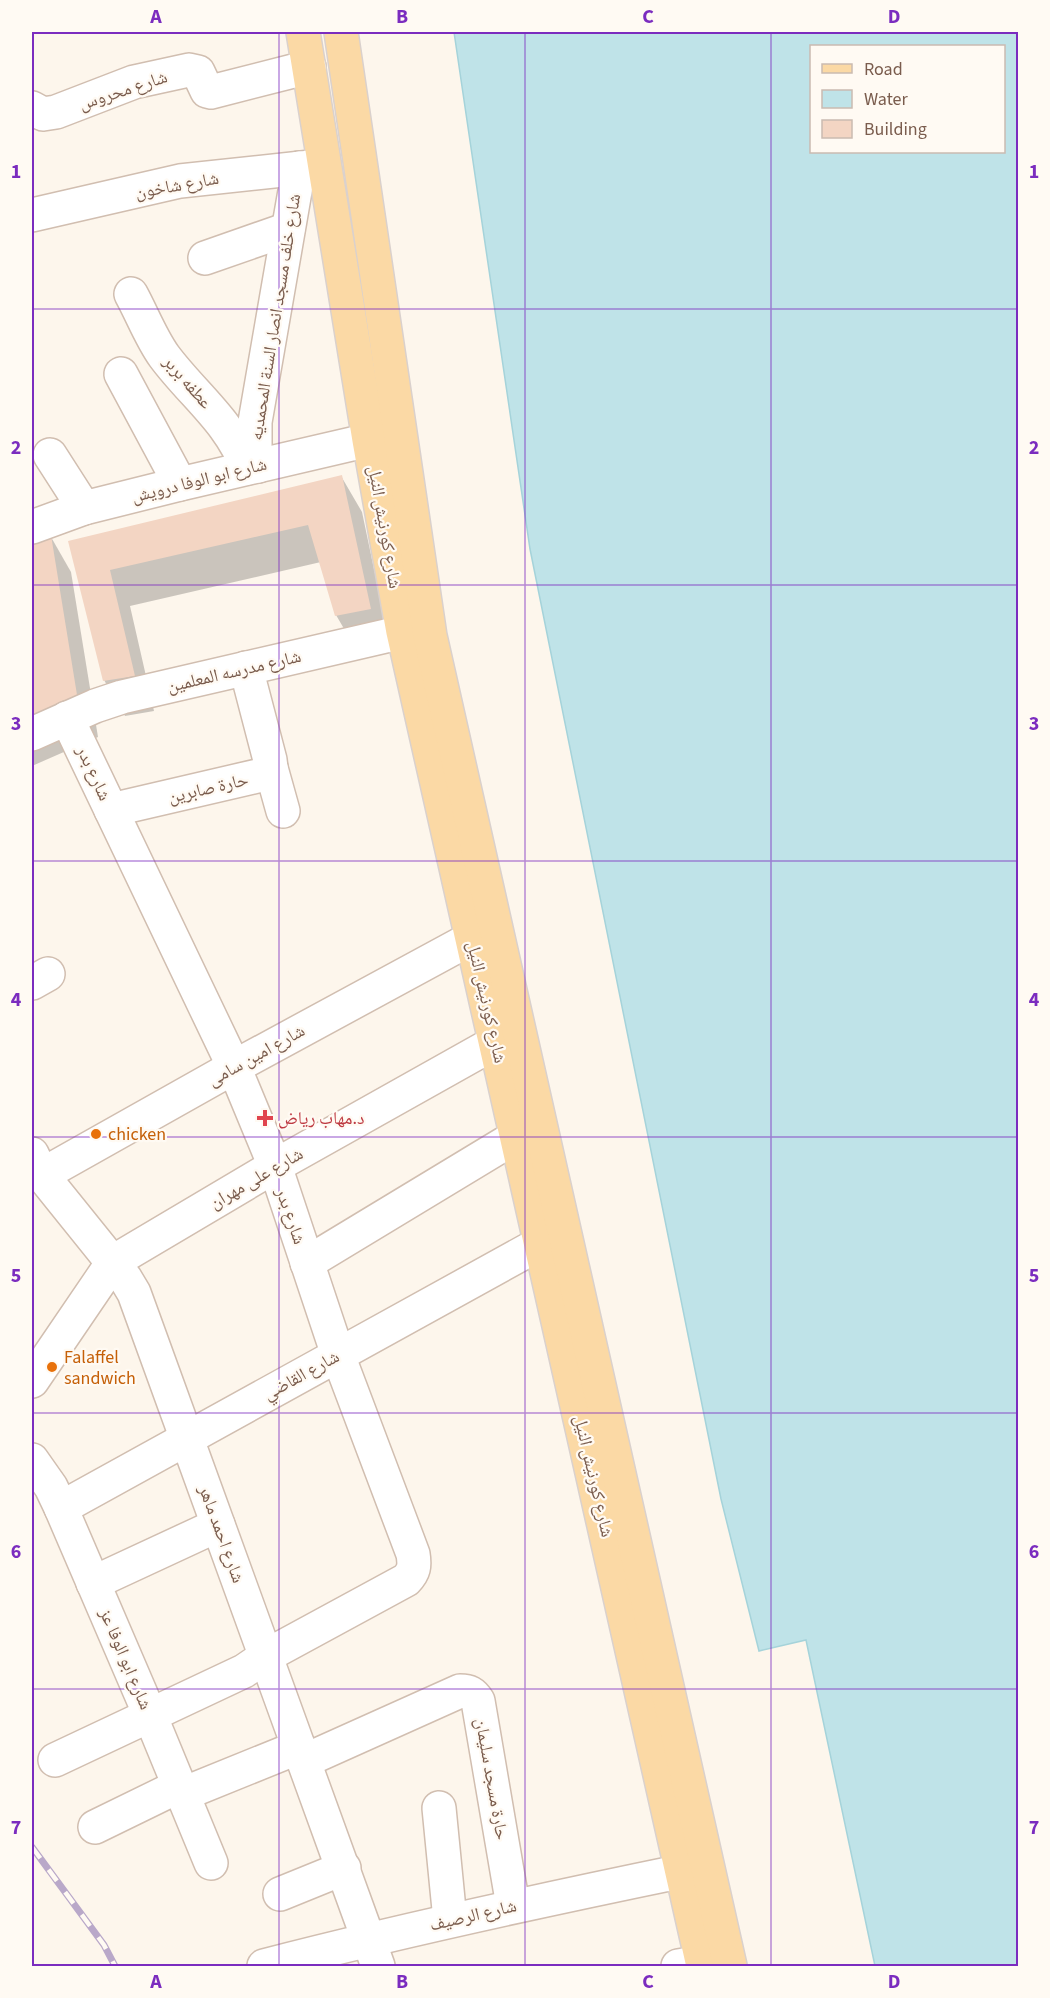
<svg xmlns="http://www.w3.org/2000/svg" width="1050" height="1998" font-family="'Source Sans 3','Noto Naskh Arabic',sans-serif">
	<style>
		.water { fill: #bfe3e8; stroke: #a5d3da; stroke-width: 1.5; fill-rule: evenodd }
		.shadow { fill: #0003 }
		.building { fill: #f3d5c3 }
		.lines { fill: none; stroke-linecap: round; stroke-linejoin: round }
		.minor-casing { stroke: #d1beb0; stroke-width: 36 }
		.major-casing { stroke: #dad1cd; stroke-width: 36 }
		.minor { stroke: #fff; stroke-width: 33 }
		.major { stroke: #fbd9a5; stroke-width: 33 }
		.rail-casing { stroke: #b9a8c9; stroke-width: 7 }
		.rail { stroke: #fffaf3; stroke-width: 4.5; stroke-dasharray: 14; stroke-linecap: butt }
		.grid { fill: none; stroke: #7b2cbf; stroke-width: 1.5; stroke-opacity: 0.55 }
		.health-dot { fill: #e0444e; stroke: #fffaf3; stroke-width: 2 }
		.food-dot { fill: #e8710a; stroke: #fffaf3; stroke-width: 2 }
		.labels { text-anchor: middle; stroke-width: 4.5; stroke-linejoin: round; paint-order: stroke }
		.street-label { font-size: 18px; fill: #7a5c4d; stroke: #fffaf3 }
		.health-label { font-size: 18px; fill: #be3a42; stroke: #fffaf3; text-anchor: start }
		.food-label { font-size: 18px; fill: #c56008; stroke: #fffaf3; text-anchor: start }
		.neatline { fill: none; stroke: #7b2cbf; stroke-width: 2 }
		.grid-label { font-size: 20px; text-anchor: middle; font-weight: bold; fill: #7b2cbf }
	</style>
	<rect width="100%" height="100%" fill="#fdf6ec"/>
	<path class="water" d="M454,32H1018V1966H875L806,1640L759,1651L721,1499L530,549ZM812,46H1004V152H812Z"/>
	<g class="shadow">
		<path d="M341,476L362,512L390,645L357,651L336,615L321,562L130,606L154,711L125,716L104,680L70,542Z"/>
		<path d="M51,537L71,572L98,737L32,766V546Z"/>
	</g>
	<g class="building">
		<path d="M342,475L371,609L335,616L308,525L110,570L135,676L103,681L68,541Z"/>
		<path d="M51,535L78,701L32,722V607L33,606L32,544Z"/>
	</g>
	<g class="lines">
		<g class="minor-casing">
			<g id="minor">
				<path d="M32,108L43,114L56,112L134,82L189,70L198,72L207,91L211,92L309,67"/>
				<path d="M32,215L180,181L320,166"/>
				<path d="M205,258L288,229"/>
				<path d="M131,294C142,314 151,338 164,356C192,394 231,422 247,468"/>
				<path d="M121,374L180,484"/>
				<path d="M50,455L84,508"/>
				<path d="M258,466L255,451V422L299,168"/>
				<path d="M32,527L84,508L180,484L369,440"/>
				<path d="M32,734L95,706L122,697L403,632"/>
				<path d="M271,768L283,811"/>
				<path d="M111,810L266,774L271,768L270,760L246,668"/>
				<path d="M32,983L48,974"/>
				<path d="M32,1154L42,1175L125,1278L134,1293L378,1966"/>
				<path d="M42,1175L234,1067L472,938"/>
				<path d="M307,1263L517,1136"/>
				<path d="M32,1381L113,1262L275,1166L496,1042"/>
				<path d="M32,1460L51,1487L61,1508L150,1715L211,1863"/>
				<path d="M61,1508L541,1243"/>
				<path d="M93,1583L218,1525"/>
				<path d="M55,1760L244,1671L266,1656L406,1580C414,1572 415,1566 413,1554L338,1355L275,1166L234,1067L67,718"/>
				<path d="M304,1761L460,1691C469,1691 473,1693 478,1701L513,1906"/>
				<path d="M183,1794L299,1747"/>
				<path d="M439,1808L450,1920"/>
				<path d="M95,1827L179,1786"/>
				<path d="M280,1894L344,1868"/>
				<path d="M264,1966C403,1930 542,1900 683,1871"/>
				<path d="M678,1966L702,1962"/>
			</g>
		</g>
		<g class="major-casing">
			<g id="major">
				<path d="M303,32L369,440L403,632L703,1966"/>
				<path d="M341,32L430,636L730,1966"/>
			</g>
		</g>
		<use href="#minor" class="minor"/>
		<use href="#major" class="major"/>
		<g class="rail-casing">
			<path id="rail" d="M32,1847L104,1945L115,1966"/>
		</g>
		<use href="#rail" class="rail"/>
	</g>
	<path class="grid" d="M279,32V1966M525,32V1966M771,32V1966M32,309H1018M32,585H1018M32,861H1018M32,1137H1018M32,1413H1018M32,1689H1018"/>
	<path class="health-dot" d="M262 1109h6v6h6v6h-6v6h-6v-6h-6v-6h6z"/>
	<g class="food-dot">
		<circle cx="96" cy="1134" r="6"/>
		<circle cx="52" cy="1367" r="6"/>
	</g>
	<g class="labels">
		<g class="street-label">
			<text transform="translate(123 90) rotate(-18)" y="6">شارع محروس</text>
			<text transform="translate(177 185) rotate(-10)" y="6">شارع شاخون</text>
			<text transform="translate(275 317) rotate(-81)" y="6">شارع خلف مسجد انصار السنة المحمديه</text>
			<text transform="translate(188 382) rotate(49)" y="6">عطفه بربر</text>
			<text transform="translate(199 480) rotate(-14)" y="6">شارع ابو الوفا درويش</text>
			<text transform="translate(385 527) rotate(80)" y="6">شارع كورنيش النيل</text>
			<text transform="translate(234 671) rotate(-13)" y="6">شارع مدرسه المعلمين</text>
			<text transform="translate(94 773) rotate(65)" y="6">شارع بدر</text>
			<text transform="translate(208 788) rotate(-13)" y="6">حارة صابرين</text>
			<text transform="translate(487 1002) rotate(77)" y="6">شارع كورنيش النيل</text>
			<text transform="translate(256 1055) rotate(-29)" y="6">شارع امين سامى</text>
			<text transform="translate(256 1178) rotate(-30)" y="6">شارع على مهران</text>
			<text transform="translate(291 1216) rotate(71)" y="6">شارع بدر</text>
			<text transform="translate(301 1375) rotate(-29)" y="6">شارع القاضي</text>
			<text transform="translate(594 1476) rotate(77)" y="6">شارع كورنيش النيل</text>
			<text transform="translate(222 1534) rotate(70)" y="6">شارع احمد ماهر</text>
			<text transform="translate(126 1659) rotate(67)" y="6">شارع ابو الوفا عز</text>
			<text transform="translate(492 1779) rotate(80)" y="6">حارة مسجد سليمان</text>
			<text transform="translate(473 1915) rotate(-13)" y="6">شارع الرصيف</text>
		</g>
		<g class="health-label">
			<text x="278" y="1124">د.مهاب رياض</text>
		</g>
		<g class="food-label">
			<text x="108" y="1140">chicken</text>
			<text x="64" y="1363">Falaffel<tspan x="64" dy="21">sandwich</tspan></text>
		</g>
	</g>
	<rect width="1050" height="1998" fill="none" stroke="#fffaf3" stroke-width="66"/>
	<rect x="810" y="45" width="195" height="108" fill="#fffaf3" stroke="#cabbb1" stroke-width="1.5"/>
	<rect x="822" y="64" width="30" height="9" fill="#fbd9a5" stroke="#cabbb1" stroke-width="1.5"/>
	<text x="864" y="75" font-size="18" fill="#7a5c4d">Road</text>
	<rect x="822" y="90" width="30" height="18" fill="#bfe3e8" stroke="#cabbb1" stroke-width="1.5"/>
	<text x="864" y="105" font-size="18" fill="#7a5c4d">Water</text>
	<rect x="822" y="120" width="30" height="18" fill="#f3d5c3" stroke="#cabbb1" stroke-width="1.5"/>
	<text x="864" y="135" font-size="18" fill="#7a5c4d">Building</text>
	<rect x="33" y="33" width="984" height="1932" class="neatline"/>
	<g class="grid-label">
		<text x="156" y="23">A</text>
		<text x="402" y="23">B</text>
		<text x="648" y="23">C</text>
		<text x="894" y="23">D</text>
		<text x="16" y="178">1</text>
		<text x="1034" y="178">1</text>
		<text x="16" y="454">2</text>
		<text x="1034" y="454">2</text>
		<text x="16" y="730">3</text>
		<text x="1034" y="730">3</text>
		<text x="16" y="1006">4</text>
		<text x="1034" y="1006">4</text>
		<text x="16" y="1282">5</text>
		<text x="1034" y="1282">5</text>
		<text x="16" y="1558">6</text>
		<text x="1034" y="1558">6</text>
		<text x="16" y="1834">7</text>
		<text x="1034" y="1834">7</text>
		<text x="156" y="1988">A</text>
		<text x="402" y="1988">B</text>
		<text x="648" y="1988">C</text>
		<text x="894" y="1988">D</text>
	</g>
</svg>
